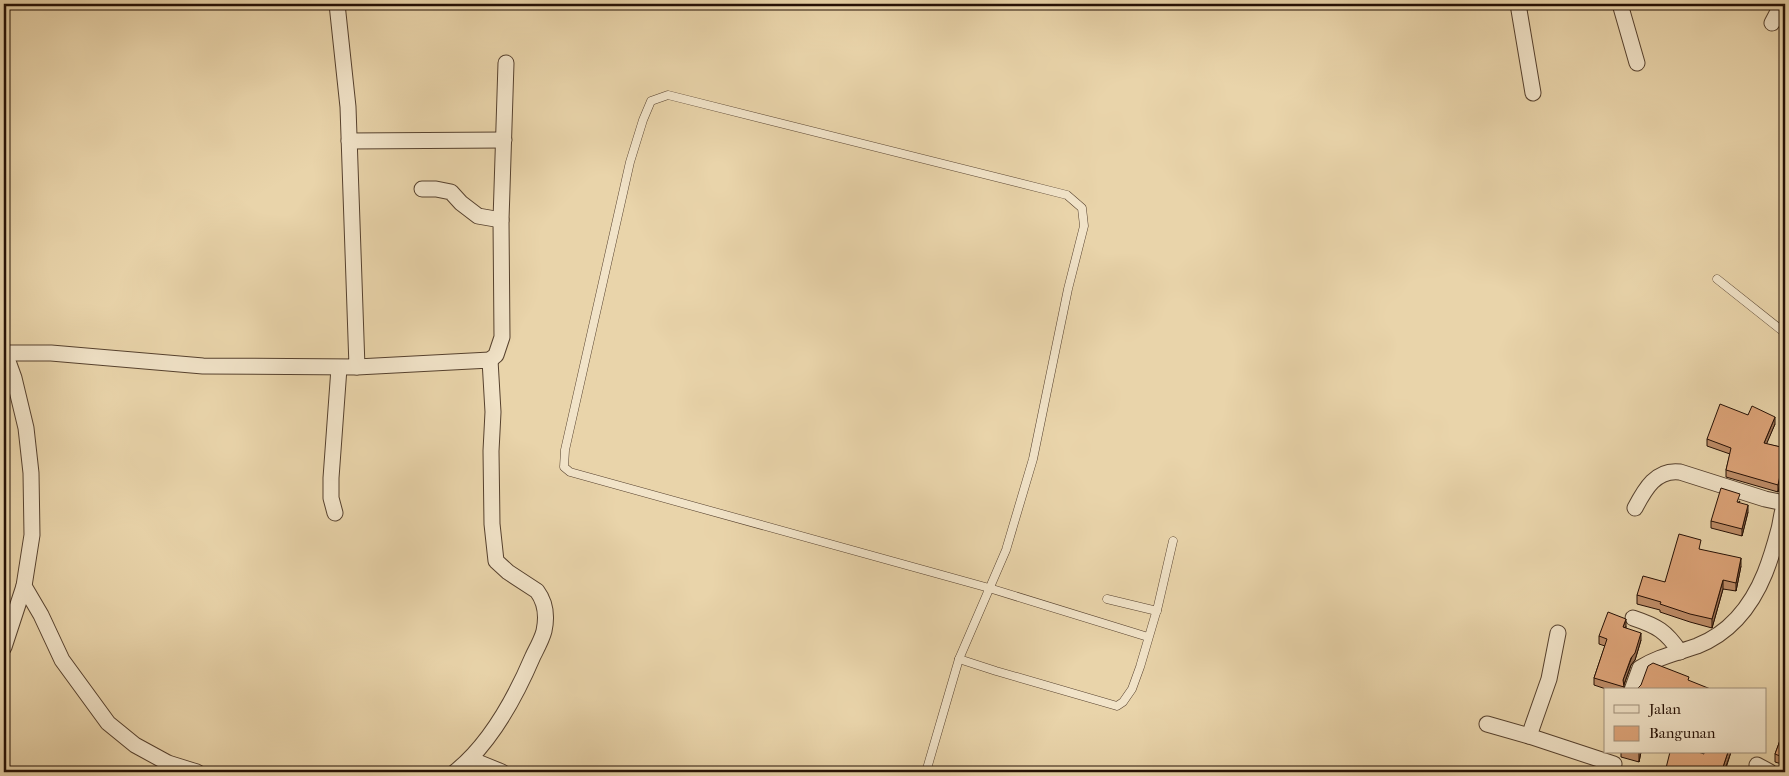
<svg xmlns="http://www.w3.org/2000/svg" width="1789" height="776" font-family="'IM FELL French Canon',serif">
	<style>
		.lines { fill: none; stroke-linecap: round; stroke-linejoin: round }
		.lane-casing { stroke: #56412e; stroke-width: 9 }
		.street-casing { stroke: #56412e; stroke-width: 17 }
		.lane { stroke: #f1e3c8; stroke-width: 8 }
		.street { stroke: #f1e3c8; stroke-width: 15 }
		.wall { fill: #be8d68; stroke: #251005 }
		.shaded-wall { fill: #9b7355; stroke: #251005 }
		.building { fill: #dda479; stroke: #251005 }
	</style>
	<rect width="100%" height="100%" fill="#e9d4aa"/>
	<filter id="stains"><feTurbulence type="fractalNoise" baseFrequency=".004" numOctaves="4"/><feColorMatrix values="0 0 0 0 .2 0 0 0 0 .09 0 0 0 0 .02 0 0 0 .5 -.17"/></filter>
	<radialGradient id="worn" r=".72"><stop offset=".6" stop-color="#630" stop-opacity="0"/><stop offset="1" stop-color="#630" stop-opacity=".3"/></radialGradient>
	<g class="lines">
		<g class="lane-casing">
			<g id="lane">
				<path d="M1717,279L1785,333"/>
				<path d="M1107,599L1157,611"/>
				<path d="M959,659L996,671L1117,706L1123,702L1132,689L1140,667L1158,606L1173,541"/>
				<path d="M926,772L959,659L1006,550L1033,459L1068,289L1084,226L1082,208L1067,195L668,95L651,101L643,120L630,162L565,450L564,467L570,472L989,588L1148,637"/>
			</g>
		</g>
		<g class="street-casing">
			<g id="street">
				<path d="M1518,4L1533,93"/>
				<path d="M1620,4L1637,63"/>
				<path d="M1772,23L1782,4"/>
				<path d="M349,141L504,140"/>
				<path d="M422,189H436L451,192L461,203L478,216L501,220"/>
				<path d="M4,353H51L203,366L357,367L348,107L337,4"/>
				<path d="M5,353L14,378L26,428L31,473L32,535L24,586L41,615L62,660L108,723L135,745L168,763L197,772"/>
				<path d="M490,360L496,355L502,337L501,220L506,63"/>
				<path d="M357,367L490,360L493,412L491,451L492,524L496,561L508,572L537,591C546,603 547,617 544,631C542,639 537,648 533,656C516,696 490,744 455,772"/>
				<path d="M1635,508C1645,489 1656,469 1680,472L1765,499L1784,503"/>
				<path d="M335,513L331,498V478L339,368"/>
				<path d="M1633,618C1657,626 1666,631 1680,652"/>
				<path d="M1558,633L1549,679L1529,736L1614,764"/>
				<path d="M4,647L24,586"/>
				<path d="M1632,690L1640,668C1657,657 1677,653 1697,646C1730,633 1752,605 1765,573C1771,558 1775,544 1779,529C1781,521 1782,509 1785,504"/>
				<path d="M1487,724L1529,736"/>
				<path d="M470,759L502,772"/>
				<path d="M1757,765L1770,772"/>
			</g>
		</g>
		<use href="#lane" class="lane"/>
		<use href="#street" class="street"/>
	</g>
	<g class="wall">
		<path d="M1748,415L1775,424L1766,444L1785,448V459L1778,492L1726,477V470L1730,454L1707,446V439Z"/>
		<path d="M1740,501L1739,503L1748,512L1742,536L1711,528V521Z"/>
		<path d="M1701,550L1741,566L1736,591L1723,589L1712,628L1690,622L1660,612V610L1637,604V595L1665,582Z"/>
		<path d="M1626,626V628L1641,640L1635,660L1631,665L1624,685V690H1609L1594,685V678L1605,646L1599,644V636Z"/>
		<path d="M1785,727V765L1775,762V754Z"/>
		<path d="M1621,752H1641L1639,762L1621,757Z"/>
		<path d="M1704,752H1731L1726,768L1739,772H1666V768L1704,754Z"/>
	</g>
	<g class="shaded-wall">
		<path d="M1775,417V424L1764,450V443Z"/>
		<path d="M1785,452V459L1778,492V485Z"/>
		<path d="M1748,505V512L1742,536V529Z"/>
		<path d="M1741,558V566L1736,591V583Z"/>
		<path d="M1723,580V589L1712,628V619Z"/>
		<path d="M1626,619V626L1623,634V627Z"/>
		<path d="M1641,633V640L1635,660L1631,665L1623,687V680Z"/>
		<path d="M1639,752H1641L1639,762Z"/>
		<path d="M1728,752H1731L1724,772L1723,767Z"/>
	</g>
	<g class="building">
		<path d="M1720,404L1748,415L1752,406L1775,417L1764,443L1785,448V452L1778,485L1726,470L1731,448L1707,439Z"/>
		<path d="M1721,488L1740,494L1737,502L1748,505L1742,529L1711,521Z"/>
		<path d="M1679,534L1701,540L1699,549L1741,558L1736,583L1723,580L1712,619L1690,614L1660,604L1661,602L1637,595L1643,576L1665,582Z"/>
		<path d="M1608,612L1626,619L1623,627L1641,633L1635,653L1631,658L1623,680L1624,687L1594,678L1607,639L1599,636Z"/>
		<path d="M1653,663L1689,677L1688,680L1713,690H1636L1641,685L1648,666Z"/>
		<path d="M1785,727V758L1775,754Z"/>
		<path d="M1670,752H1698L1704,754V752H1728L1723,767L1739,772H1682L1666,768Z"/>
	</g>
	<rect width="1789" height="776" fill="none" stroke="#e9d4aa" stroke-width="20"/>
	<rect x="5" y="5" width="1779" height="766" fill="none" stroke="#251005" stroke-width="2.5"/>
	<rect x="10" y="10" width="1769" height="756" fill="none" stroke="#251005"/>
	<rect x="1604" y="688" width="162" height="65" fill="#f1e3c8" stroke="#9f8f7a"/>
	<rect x="1614" y="705" width="25" height="8" fill="#f1e3c8" stroke="#9f8f7a"/>
	<text x="1649" y="714" font-size="15" fill="#251005">Jalan</text>
	<rect x="1614" y="726" width="25" height="15" fill="#dda479" stroke="#9f8f7a"/>
	<text x="1649" y="738" font-size="15" fill="#251005">Bangunan</text>
	<rect width="100%" height="100%" filter="url(#stains)"/>
	<rect width="100%" height="100%" fill="url(#worn)"/>
</svg>
